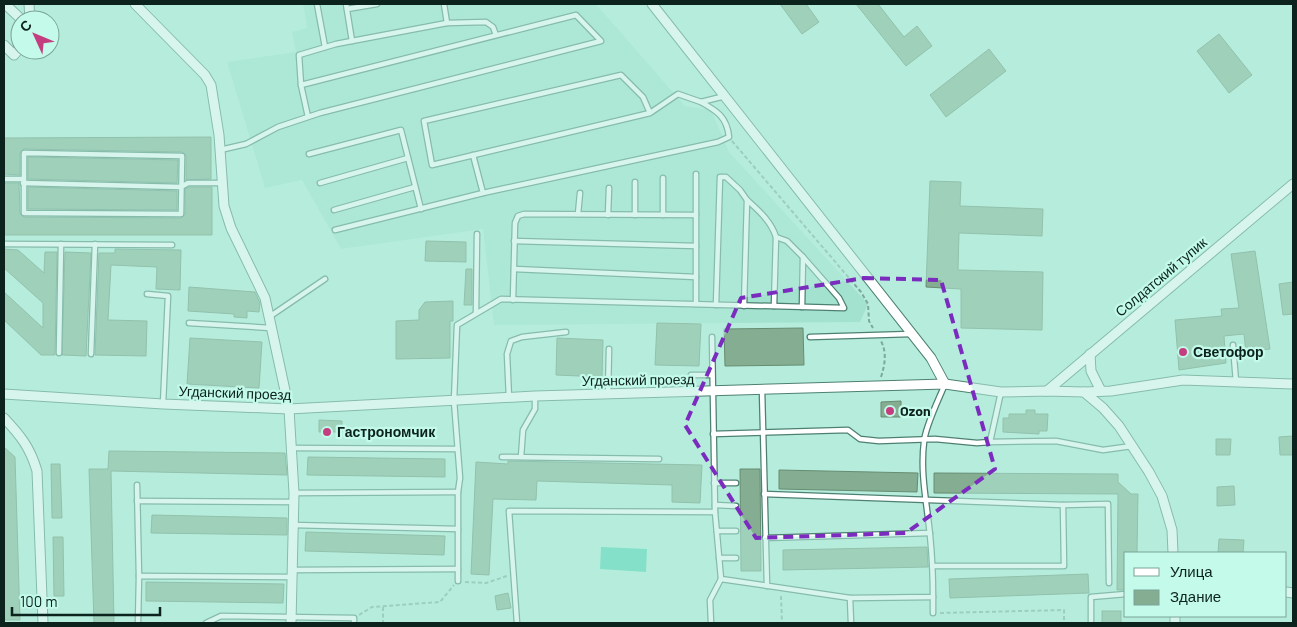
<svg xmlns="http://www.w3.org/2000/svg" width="1297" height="627" font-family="Barlow,sans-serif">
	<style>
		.built { fill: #a3e2cf }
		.green { fill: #48d1b1 }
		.building { fill: #84ad91; stroke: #668d72 }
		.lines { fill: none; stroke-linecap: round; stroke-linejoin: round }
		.service-casing { stroke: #4d8072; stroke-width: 7 }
		.minor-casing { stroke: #4d8072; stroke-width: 11 }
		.path { stroke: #7da89c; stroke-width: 2; stroke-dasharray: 4 2.5; stroke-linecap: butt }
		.service { stroke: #fff; stroke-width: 4.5 }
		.minor { stroke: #fff; stroke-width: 9 }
		.marked { fill: none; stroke: #7b2cbf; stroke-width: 4; stroke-dasharray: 10 6; stroke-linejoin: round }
		.poi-dot { fill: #c43e7f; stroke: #c3fae9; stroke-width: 2 }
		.labels { text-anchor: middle; stroke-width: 4.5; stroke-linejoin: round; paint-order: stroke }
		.street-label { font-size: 14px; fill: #0c221c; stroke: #c3fae9 }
		.poi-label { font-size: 14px; font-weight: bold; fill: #0c221c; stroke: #c3fae9; text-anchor: start }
	</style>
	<rect width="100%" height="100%" fill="#b6ecdc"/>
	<path class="built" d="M303,4H596L685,106L711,110L729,152L868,304L860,322L494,325L483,229L341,249L302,180L265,188L227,62L296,52L292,32L307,28Z"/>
	<path class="green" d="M601,547L647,549L646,572L600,569Z"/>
	<g class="building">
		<path d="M780,4H806L819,22L802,34Z"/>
		<path d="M856,4H878L904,37L917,26L932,46L906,66Z"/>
		<path d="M1219,34L1252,75L1229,93L1197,51Z"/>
		<path d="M989,49L1006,71L946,117L930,95Z"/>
		<path d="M211,137V179L186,180V156L182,152L24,149L20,153V175L4,174V138Z"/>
		<path d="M28,157L178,160L177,183L28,179Z"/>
		<path d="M930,181L961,182L960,206L1043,209L1042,236L959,233L958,270L1043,272L1042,330L961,328V289L926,287Z"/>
		<path d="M4,183H19L20,213L24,217L181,218L185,214V189L189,187H212V235H4Z"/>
		<path d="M28,187L177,191V210L28,209Z"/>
		<path d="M426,241L466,242V262L425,261Z"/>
		<path d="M4,249L18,250L44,273L45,252H57L55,355H41L4,320V292L43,328V303L4,268Z"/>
		<path d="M115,249L181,250L180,290L156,289L157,267L111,265L108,320L147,321L146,356L95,355L99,253H115Z"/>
		<path d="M1255,251L1270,349L1246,352L1244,334L1224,336L1226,363L1179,370L1175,320L1222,316L1221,309L1239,308L1231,254Z"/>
		<path d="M65,252L91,253L86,356L62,355Z"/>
		<path d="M466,269H472V305H464Z"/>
		<path d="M1293,282V314L1283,315L1279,284Z"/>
		<path d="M189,287L255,292L260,303L259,312L247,311V318L234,317V314L188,311Z"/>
		<path d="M453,301V321H450V358L396,359V321L419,320V310L425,302Z"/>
		<path d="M657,323L701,324L699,366L655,365Z"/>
		<path d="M803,328L804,365L725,366L724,329Z"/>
		<path d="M190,338L262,342L259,388L187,384Z"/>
		<path d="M557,338L603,340L602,377L556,375Z"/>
		<path d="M901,401V417H881V402Z"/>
		<path d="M1026,410H1035V414H1048L1047,431H1039V434L1003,432V418H1009V414H1026Z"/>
		<path d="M319,420L342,421V432H319Z"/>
		<path d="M1293,436V455H1280L1279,437Z"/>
		<path d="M1216,439H1231L1230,455H1216Z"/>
		<path d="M4,447L15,457L20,620H4Z"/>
		<path d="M109,451L285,453L287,475L111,471L114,623H94L89,469H108Z"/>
		<path d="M308,457L445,459V477L307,475Z"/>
		<path d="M508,461L702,465L700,503L672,502V485L537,481L536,500L493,499L489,575L471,574L476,462L508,464Z"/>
		<path d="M51,464H60L62,518H52Z"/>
		<path d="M740,469H760L761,571H741Z"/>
		<path d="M779,470L918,473L917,492L779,489Z"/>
		<path d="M934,473L1118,474V482L1131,494H1138L1137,553H1126V590H1117L1118,494L934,493Z"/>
		<path d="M1234,486L1235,505L1217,506V487Z"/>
		<path d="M152,515L287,518V535L151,533Z"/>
		<path d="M306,532L445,536L444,555L305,551Z"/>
		<path d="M53,537H63L64,596H54Z"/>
		<path d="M1219,539L1244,540L1243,553H1218Z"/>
		<path d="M927,547L928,567L783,570V550Z"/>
		<path d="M1088,574L1089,593L950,598L949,579Z"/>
		<path d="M146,582L284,584L283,603L146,601Z"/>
		<path d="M508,593L511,608L497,610L495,596Z"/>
		<rect x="1102" y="611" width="19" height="12"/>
	</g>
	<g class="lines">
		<g class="service-casing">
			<g id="service">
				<path d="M317,4L325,47"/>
				<path d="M346,4L352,41"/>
				<path d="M444,4L447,23"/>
				<path d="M347,9L377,4"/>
				<path d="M301,85L299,55L336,44L447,23L486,22L493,27L496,35"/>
				<path d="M650,113L432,165L424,121L621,75L643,97L650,113L678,94L701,102L725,96"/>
				<path d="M220,150L246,144L278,127L320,113L601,41L576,15L301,85L308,117"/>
				<path d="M24,153L182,156L181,214L24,213Z"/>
				<path d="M309,154L401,130L421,209"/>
				<path d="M696,174V304"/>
				<path d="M4,179H23"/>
				<path d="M635,182V215"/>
				<path d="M23,183L181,187L188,183H223"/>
				<path d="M320,183L408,158"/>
				<path d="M483,193L718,142L729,137C727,117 717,111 701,102"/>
				<path d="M747,200C759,211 771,221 776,237L774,306"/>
				<path d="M334,210L415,187"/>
				<path d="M578,214L580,193"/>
				<path d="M608,215L609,188"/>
				<path d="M663,215V178"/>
				<path d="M335,230L483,193L473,155"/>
				<path d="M776,237L787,241L803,257L802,307"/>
				<path d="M514,241L696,246"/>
				<path d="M4,244L172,245"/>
				<path d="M514,269L696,277"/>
				<path d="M147,294L168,296L163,404"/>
				<path d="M513,300L515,223L518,216L524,214L696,215"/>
				<path d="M716,305L720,177H726L740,190L747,200L744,306"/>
				<path d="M476,313L477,234"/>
				<path d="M269,317L325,279"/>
				<path d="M189,323L271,328"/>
				<path d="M712,337L715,512L721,579L850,598L933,597C933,576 932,555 930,535C927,504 920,473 924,442C925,427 939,399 945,384"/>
				<path d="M810,337L911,334"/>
				<path d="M1233,345L1236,382"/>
				<path d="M59,353L61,244"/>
				<path d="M91,354L95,244"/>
				<path d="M691,375H712"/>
				<path d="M762,390L767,586"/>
				<path d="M608,394L609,349"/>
				<path d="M509,398L507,354L511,341L522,337L566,332"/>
				<path d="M713,434L848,430L860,439L879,441L935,439L977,443L990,442L1001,392"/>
				<path d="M990,442L1056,441L1103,450L1132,446"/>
				<path d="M291,448L457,449"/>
				<path d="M502,457L659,459"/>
				<path d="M521,457L523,430L535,409V396"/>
				<path d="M714,483H736"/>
				<path d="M137,485L139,576"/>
				<path d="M294,493L458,492"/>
				<path d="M764,494L1063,505L1064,566H932"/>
				<path d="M137,501L293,502"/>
				<path d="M715,505L736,506"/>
				<path d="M1063,505L1108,504L1109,583"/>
				<path d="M293,525L458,529"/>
				<path d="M717,531H736"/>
				<path d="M765,538L930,533"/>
				<path d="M719,558H736"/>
				<path d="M292,570L458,569"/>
				<path d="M458,581V492L460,478L454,401L457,325L501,299L844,308L839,298L803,257"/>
				<path d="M933,597V613"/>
				<path d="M850,598L851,623"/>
				<path d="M138,623L139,576L292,577"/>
				<path d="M206,623L221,616L354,618V623"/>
				<path d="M517,623L509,511L715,512"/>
				<path d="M711,623L710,600L721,579"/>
				<path d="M1091,623V597L1126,594"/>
			</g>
		</g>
		<g class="minor-casing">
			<g id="minor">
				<path d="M5,4L22,20"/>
				<path d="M29,4L30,20"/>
				<path d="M135,4L205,75L211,85L219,135L224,206L231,228L265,298L289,409L294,493L291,623"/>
				<path d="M652,4L931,358L945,384"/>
				<path d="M4,45L14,55L20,48"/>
				<path d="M1090,354L1091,371L1101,391"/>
				<path d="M1047,391L1293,184"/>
				<path d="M1084,392L1111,391L1183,380L1293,384"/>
				<path d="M4,394L163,404L289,409L535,396L945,384L1001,392L1047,391L1084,392L1103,408L1119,426L1149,472L1162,496L1172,530L1173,553"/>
				<path d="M4,418C20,435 30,447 37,471L43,623"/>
				<path d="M1286,592L1293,593"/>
				<path d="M1175,616V623"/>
			</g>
		</g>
		<g class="path">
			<path d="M732,141L861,292L868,304L869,321L873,328"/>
			<path d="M881,377C885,364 887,353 881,341"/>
			<path d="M465,582L486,583L507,576"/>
			<path d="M781,596L782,623"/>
			<path d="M383,607V623"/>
			<path d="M940,613L1064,610V623"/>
			<path d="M359,615L372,607L440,602L454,585"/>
		</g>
		<use href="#service" class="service"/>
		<use href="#minor" class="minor"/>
	</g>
	<path d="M0 0H1297V627H0ZM864,278L941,280L995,469L906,533L756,538L685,425L741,298Z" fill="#b6ecdc" fill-opacity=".55" fill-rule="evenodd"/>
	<path class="marked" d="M864,278L941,280L995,469L906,533L756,538L685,425L741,298Z"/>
	<g class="poi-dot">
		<circle cx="1183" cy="352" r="5"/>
		<circle cx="890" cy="411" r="5"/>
		<circle cx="327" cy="432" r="5"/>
	</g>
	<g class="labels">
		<g class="street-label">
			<text transform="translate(1161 277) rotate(-40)" y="5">Солдатский тупик</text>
			<text transform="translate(638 380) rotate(-1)" y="5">Угданский проезд</text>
			<text transform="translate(235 393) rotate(2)" y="5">Угданский проезд</text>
		</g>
		<g class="poi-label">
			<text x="1193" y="357">Светофор</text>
			<text x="900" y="416">Ozon</text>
			<text x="337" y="437">Гастрономчик</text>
		</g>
	</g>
	<rect width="1297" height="627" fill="none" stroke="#0c221c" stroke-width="10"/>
	<rect x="1124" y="552" width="162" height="65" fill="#c3fae9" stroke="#7aa497"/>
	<rect x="1134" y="568" width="25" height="8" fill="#ffffff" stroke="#7aa497"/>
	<text x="1170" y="577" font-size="15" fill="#0c221c">Улица</text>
	<rect x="1134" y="590" width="25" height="15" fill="#84ad91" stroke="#7aa497"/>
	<text x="1170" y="602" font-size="15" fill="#0c221c">Здание</text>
	<g transform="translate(35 35) rotate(314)"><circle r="24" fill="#c3fae9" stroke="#7aa497"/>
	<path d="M0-4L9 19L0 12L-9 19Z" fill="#c43e7f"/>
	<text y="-8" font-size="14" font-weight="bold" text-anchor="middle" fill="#0c221c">С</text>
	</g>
	<path d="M12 607v8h148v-8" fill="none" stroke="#0c221c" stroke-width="2.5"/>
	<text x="20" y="607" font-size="15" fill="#0c221c" stroke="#c3fae9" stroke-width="4" paint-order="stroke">100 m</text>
</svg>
